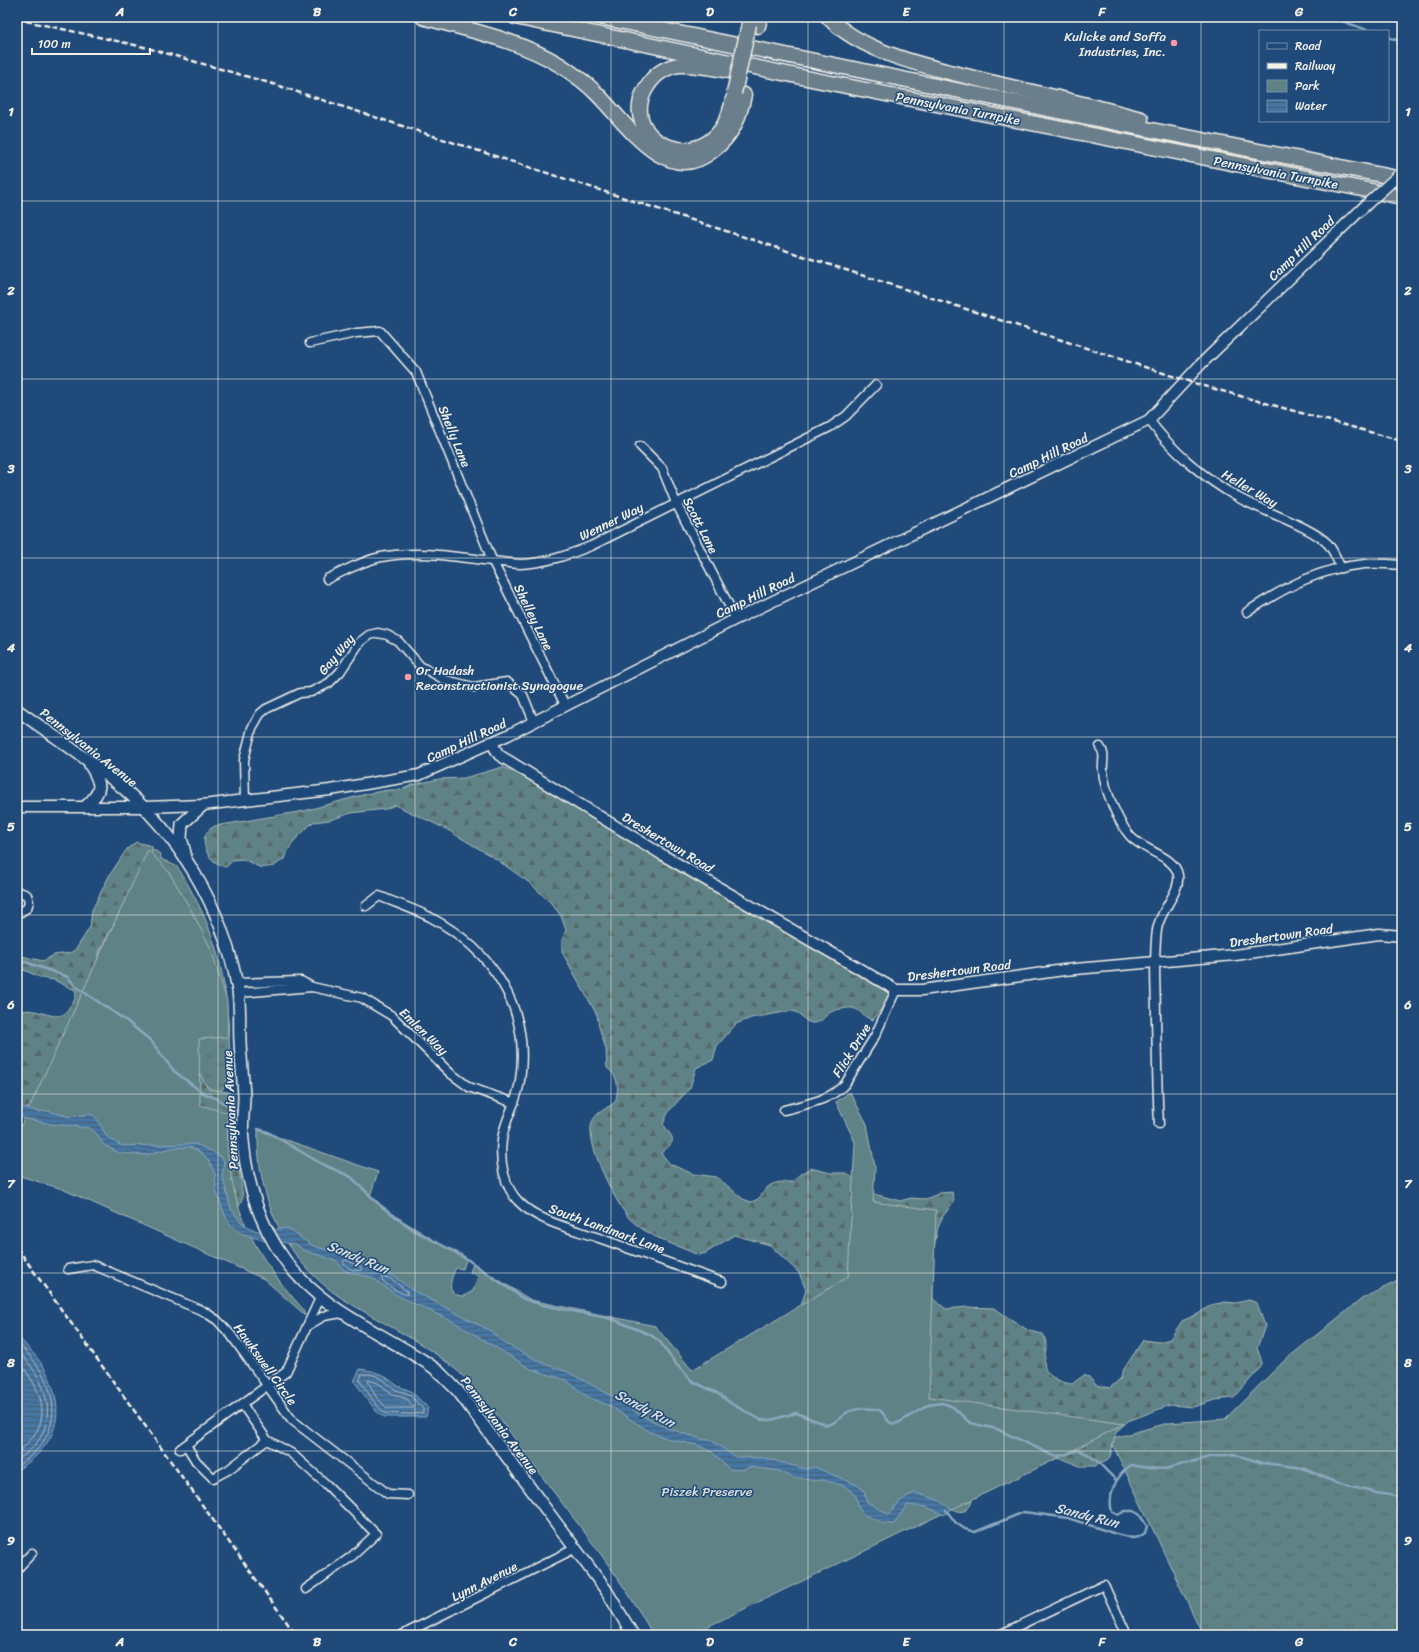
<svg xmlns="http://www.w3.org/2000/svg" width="1419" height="1652" font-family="Sriracha,sans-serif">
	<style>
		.grass { fill: url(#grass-tufts); stroke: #a9bab7 }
		.forest { fill: url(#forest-firs); stroke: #a9bab7 }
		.park { fill: #5e8286; stroke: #a9bab7 }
		.water { fill: url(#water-rules); stroke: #8ba7be }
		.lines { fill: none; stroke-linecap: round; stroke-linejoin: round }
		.shore { stroke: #aebfcc; stroke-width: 1 }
		.stream { stroke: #8ba7be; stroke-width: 2.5 }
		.minor-casing { stroke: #f4f1e8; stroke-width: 11 }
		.tertiary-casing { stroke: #f4f1e8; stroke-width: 13 }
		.secondary-casing { stroke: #f4f1e8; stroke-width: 14 }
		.motorway-casing { stroke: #f4f1e8; stroke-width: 17 }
		.minor { stroke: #1f4a7a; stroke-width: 8 }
		.tertiary { stroke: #1f4a7a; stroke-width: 10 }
		.secondary { stroke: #1f4a7a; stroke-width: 11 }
		.motorway { stroke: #6b7e8b; stroke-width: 14 }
		.rail { stroke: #f4f1e8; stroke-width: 2.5; stroke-dasharray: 6 3; stroke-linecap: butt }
		.tertiary-bridge-casing { stroke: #f4f1e8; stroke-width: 13; stroke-linecap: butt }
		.motorway-bridge-casing { stroke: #f4f1e8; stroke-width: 17; stroke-linecap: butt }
		.tertiary-bridge { stroke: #1f4a7a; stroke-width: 10 }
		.motorway-bridge { stroke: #6b7e8b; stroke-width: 14 }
		.grid { fill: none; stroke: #f4f1e8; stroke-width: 1; stroke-opacity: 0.55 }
		.poi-dot { fill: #ff9aa2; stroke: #1f4a7a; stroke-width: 1.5 }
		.labels { text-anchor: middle; stroke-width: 3; stroke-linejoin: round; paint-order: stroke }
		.poi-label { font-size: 13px; fill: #f4f1e8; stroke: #1f4a7a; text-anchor: end }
		.street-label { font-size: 13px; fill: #f4f1e8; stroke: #1f4a7a }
		.park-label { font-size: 13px; fill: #dee0d9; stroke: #1f4a7a }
		.water-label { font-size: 14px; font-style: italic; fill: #dadede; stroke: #1f4a7a }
		.neatline { fill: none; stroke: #f4f1e8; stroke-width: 1.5 }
		.grid-label { font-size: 13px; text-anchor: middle; font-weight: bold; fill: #f4f1e8 }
	</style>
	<defs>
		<pattern id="grass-tufts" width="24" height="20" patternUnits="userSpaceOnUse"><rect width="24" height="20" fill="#5e8286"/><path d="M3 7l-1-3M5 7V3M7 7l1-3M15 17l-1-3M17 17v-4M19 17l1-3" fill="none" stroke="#556869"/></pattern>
		<pattern id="forest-firs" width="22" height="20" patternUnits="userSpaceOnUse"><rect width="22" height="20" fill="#5e8286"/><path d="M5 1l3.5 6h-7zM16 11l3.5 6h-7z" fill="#556869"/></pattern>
		<pattern id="water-rules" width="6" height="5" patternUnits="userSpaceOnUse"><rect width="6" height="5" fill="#4575a2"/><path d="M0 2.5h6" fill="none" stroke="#475e74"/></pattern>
	</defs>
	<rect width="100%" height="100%" fill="#1f4a7a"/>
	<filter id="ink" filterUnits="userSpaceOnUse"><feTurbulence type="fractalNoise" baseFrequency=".025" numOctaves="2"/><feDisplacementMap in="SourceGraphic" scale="8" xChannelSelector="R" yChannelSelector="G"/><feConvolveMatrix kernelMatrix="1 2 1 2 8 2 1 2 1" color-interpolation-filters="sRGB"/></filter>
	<g filter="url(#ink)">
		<g class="grass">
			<path d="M153,849L160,854L161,859L176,866L180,871C215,929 226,970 229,1038C230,1056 233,1075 222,1090C207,1092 204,1083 198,1071L95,969L100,950L111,933Z"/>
			<path d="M1402,1279V1635H1203L1110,1439L1168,1423L1225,1419L1285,1360L1363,1298Z"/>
		</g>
		<g class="forest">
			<path d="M503,767L550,790L890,991L889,999L873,1020C864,1019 859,1006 848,1008C843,1009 837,1009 833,1011C825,1014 822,1024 812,1023C803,1022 801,1011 791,1011L751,1018L736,1024L717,1046L713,1060L696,1068L690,1088L669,1111L663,1124C674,1140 678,1139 661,1153L670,1164L693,1174L717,1177L743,1199L751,1202C763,1198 760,1194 768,1187C774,1181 785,1182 793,1182L799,1175L810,1168L831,1173H846L874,1194L900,1201L911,1198L926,1199L940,1193L952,1192L954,1200C951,1206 947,1211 943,1216C931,1237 933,1275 933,1299L946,1309L967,1307L994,1308L1029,1331L1043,1334C1053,1352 1033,1368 1056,1379C1062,1382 1065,1383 1072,1384L1084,1375L1089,1377L1096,1385L1110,1388L1121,1378L1122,1372L1143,1340L1159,1342L1170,1339L1182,1321L1198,1314L1211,1305L1225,1302L1236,1303L1249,1300L1257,1303L1265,1326L1257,1348L1261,1359V1367L1234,1398L1215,1400L1193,1407L1170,1405L1128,1421L1116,1432L1110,1457L1107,1461L1095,1466H1080L1062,1459L1044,1457L973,1494C971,1513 960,1517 946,1504L799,1312L806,1290L799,1273L770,1245L734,1235L706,1253L698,1255C676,1245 648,1237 630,1219C616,1204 584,1142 592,1122C596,1112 608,1108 615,1102C619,1090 619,1076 607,1068L606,1049L599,1027L597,1015L562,952V940L566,930L561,916L551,903L531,884L496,859L446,829L395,805L386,809L351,813L330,820L313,822L292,843L284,859L274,866L261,868L243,859L233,860L226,867C207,864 194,835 215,826L304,811L366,794L388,790H401L412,785L439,779L464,778Z"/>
			<path d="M136,842L152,846L151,854L100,950L95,969L198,1071L208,1089L228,1092L234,1096L235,1141L243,1197L235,1216L39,1112L17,1105V1013C36,1002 59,1029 70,1007C73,1003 76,998 76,993L75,990L54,980L42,978L17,967V955L43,961L54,955L70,953L76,949L90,927L92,910L109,876L127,849Z"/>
		</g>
		<g class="park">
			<path d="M148,850L169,872L191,910L211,949L227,1001L228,1037L199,1039L200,1105L228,1113C223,1196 249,1249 303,1309L305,1315L264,1279L62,1189L17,1175V1131L19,1130Z"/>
			<path d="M850,1092L867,1124L875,1167L873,1202L936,1210L929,1397L1124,1424L1052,1461L690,1635H653C623,1580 584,1532 546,1482C522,1450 499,1414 471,1384C438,1349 394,1330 353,1305C289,1269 256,1202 258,1130L378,1172L370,1196L382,1208L466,1260L463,1269L456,1268C450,1280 445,1296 464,1296L473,1291L478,1276L470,1272L473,1264L531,1300L655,1326L692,1370L848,1277L855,1142L836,1102Z"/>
		</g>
		<g class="water">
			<path d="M17,1105L39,1112L48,1111L70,1117L89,1114L93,1115L97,1119L107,1137L122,1146L187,1144H195L214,1152L223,1159L224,1166L222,1175L231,1209L241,1222L247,1226L257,1231L287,1228L313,1246L332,1251L392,1275L414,1291L489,1330L506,1344L547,1365L568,1372L614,1397L640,1415L667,1428L701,1439L711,1440L735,1457L765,1458L805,1469L815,1467L857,1485L864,1490L867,1502L888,1514H890C894,1505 906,1495 916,1493L938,1500L952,1509L944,1515L927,1507L907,1505L894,1524L882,1523L865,1515L859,1509L856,1496L845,1486L823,1480L813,1481L804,1478H793L779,1471L766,1469L750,1467L742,1470L729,1469L712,1452L697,1445L672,1440L650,1432L610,1406L588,1397L566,1380L531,1369L456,1323L398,1296L371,1277L350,1273L343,1269L337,1261L303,1250L296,1244L265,1241L240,1233L230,1224L225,1215L216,1191L215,1174L210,1163L206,1157L195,1149L189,1147L171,1148L145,1155L119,1153L104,1145L96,1133L90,1128L51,1124L19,1117L17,1116Z"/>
			<path d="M17,1335C26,1346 39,1358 46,1371C68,1413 56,1447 17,1470Z"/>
			<path d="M360,1369L372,1371L383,1375L398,1386L411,1391L428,1408L426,1417H384L376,1411L354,1381Z"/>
		</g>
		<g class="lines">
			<g class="shore">
				<path d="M346,1260L361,1267L362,1270C355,1272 346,1268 343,1262Z"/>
				<path d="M382,1277L390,1278L407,1291L408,1294C400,1295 387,1285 382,1280Z"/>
				<path d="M17,1341C25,1351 36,1362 42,1373C63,1410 53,1444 17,1466"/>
				<path d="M17,1349C24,1358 33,1367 38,1377C55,1409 50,1440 17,1460"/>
				<path d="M17,1359C36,1383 55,1413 30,1440C26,1445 22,1450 17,1453"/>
				<path d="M362,1374H371L381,1378L396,1390L409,1394L423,1409V1413L411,1414L385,1413C373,1404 369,1392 360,1381Z"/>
				<path d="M368,1380L378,1383L393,1394L407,1399L414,1408H387L376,1397Z"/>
			</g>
			<g class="stream">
				<path d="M1331,17L1370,31"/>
				<path d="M1388,37L1402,42"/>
				<path d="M17,959L68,977L75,986L128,1022L151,1041L174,1071L203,1093L216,1098L237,1112"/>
				<path d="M258,1129L268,1132L320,1163L351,1177L380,1205L415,1231L461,1255L524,1299L543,1305L612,1319L651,1335L660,1342L675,1363L692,1381L717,1393L732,1404L761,1420H771L796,1413L827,1425C835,1424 839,1418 846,1413C854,1408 872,1407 881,1411L889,1422L894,1424L900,1422L928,1405L941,1403L946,1404L953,1407L970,1423L997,1429L1052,1455C1063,1458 1069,1452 1079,1450C1095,1456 1104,1469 1116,1480"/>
				<path d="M946,1510L956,1523L965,1529L975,1532L1024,1512L1068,1518L1116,1534L1132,1538L1139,1537L1145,1533L1147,1526L1139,1514L1133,1511H1125L1118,1515L1112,1512C1107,1494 1116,1476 1131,1465L1148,1468L1165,1469L1210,1457L1233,1454L1263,1463L1303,1468L1337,1483L1376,1493L1402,1497"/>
			</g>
			<g class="minor-casing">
				<g id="minor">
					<path d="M310,343L356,333L380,331L416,372L492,560L565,705"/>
					<path d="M1149,420C1172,451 1205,479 1239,498C1262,511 1312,527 1328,544C1334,551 1337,560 1341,568"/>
					<path d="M640,446L662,468L676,503L736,619"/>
					<path d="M327,579C345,571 361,561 381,557C426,548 475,561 521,564C546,563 568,555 591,546L830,427L846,416L876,385"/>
					<path d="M1247,612C1284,588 1319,568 1365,564C1377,563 1390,564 1402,565"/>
					<path d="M1100,747C1106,755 1102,761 1103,770C1104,789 1118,822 1130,836C1143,851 1175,856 1178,875C1181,892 1159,911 1157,930C1153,959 1156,988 1156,1018C1157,1053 1157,1088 1159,1124"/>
					<path d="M245,801L244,760L252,728L260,714L266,709L300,693L311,692L329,683L340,672L360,642L369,635L378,633L387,635L398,641L420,666L445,680L474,687L507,682L523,695L534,722"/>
					<path d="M17,891L27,895L29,902L27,908L21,912L17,911"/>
					<path d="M366,906L379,896C396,903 414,909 430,917C492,950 531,1007 520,1080C518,1101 504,1120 502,1140C499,1161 504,1187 519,1202C539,1222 573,1229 599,1238C640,1253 681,1267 722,1282"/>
					<path d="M237,983L301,981L312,987L362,998L392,1016L450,1073L469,1087L514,1103"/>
					<path d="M239,993L312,987"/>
					<path d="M784,1110C806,1104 829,1101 845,1084L875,1036L896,990"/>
					<path d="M68,1269L93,1265L203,1311L217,1320L231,1335L292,1420L388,1494L408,1495"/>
					<path d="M307,1326L324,1316L342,1313"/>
					<path d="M242,1404L267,1440L291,1453L327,1485L376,1534L351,1557L306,1589"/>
					<path d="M186,1445L196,1461L213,1478L228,1470L267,1440"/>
					<path d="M180,1449L286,1372L320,1298"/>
					<path d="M17,1569L32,1553"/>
					<path d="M402,1635L576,1548"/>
					<path d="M999,1635L1104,1585L1127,1635"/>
				</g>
			</g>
			<g class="tertiary-casing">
				<g id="tertiary">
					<path d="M491,742L499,755L666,857L896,990H922L1064,970L1235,955L1379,934L1402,936"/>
					<path d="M17,807H143L203,805L330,790L419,775L508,735L736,619L1149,420L1200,365L1369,202"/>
				</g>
			</g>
			<g class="secondary-casing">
				<g id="secondary">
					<path d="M17,710C51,734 85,757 117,783C179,834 222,906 237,985C241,1003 239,1023 240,1042C241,1060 243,1078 244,1096C244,1111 241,1126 243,1141C247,1185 259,1224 285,1260C319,1308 376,1330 424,1361L437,1370L458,1391L606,1590L633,1635"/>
					<path d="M86,806C103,791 102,784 90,765"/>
					<path d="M185,853L181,838L182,824L203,805"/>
				</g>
			</g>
			<g class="motorway-casing">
				<g id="motorway">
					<path d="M423,17C469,30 519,40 560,65C572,73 584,81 594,91C623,118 665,189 712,151C732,136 739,119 744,95"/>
					<path d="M515,17L816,80L1402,197"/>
					<path d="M600,17L1136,127L1402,179"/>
					<path d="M828,17C865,56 939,69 990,82C1041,94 1091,105 1141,119"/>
					<path d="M758,26L760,17"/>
					<path d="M733,99C716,189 610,142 648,85C655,74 667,66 680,65C698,64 717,69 735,72"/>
				</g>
			</g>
			<use href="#minor" class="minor"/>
			<use href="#tertiary" class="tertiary"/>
			<use href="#secondary" class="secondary"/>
			<use href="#motorway" class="motorway"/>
			<g class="rail">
				<path d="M17,19L144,47L273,84L1197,384L1402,441"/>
				<path d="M17,1248L296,1635"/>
			</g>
			<g class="tertiary-bridge-casing">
				<path id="tertiary-bridge" d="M1369,202L1400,174"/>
			</g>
			<g class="motorway-bridge-casing">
				<path id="motorway-bridge" d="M734,93L749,24"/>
			</g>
			<use href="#tertiary-bridge" class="tertiary-bridge"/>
			<use href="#motorway-bridge" class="motorway-bridge"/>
		</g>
	</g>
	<path class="grid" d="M218,17V1635M415,17V1635M611,17V1635M808,17V1635M1004,17V1635M1201,17V1635M17,201H1402M17,379H1402M17,558H1402M17,737H1402M17,915H1402M17,1094H1402M17,1273H1402M17,1451H1402"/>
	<g class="poi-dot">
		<circle cx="1174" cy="43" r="4"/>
		<circle cx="408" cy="677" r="4"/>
	</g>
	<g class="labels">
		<g class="poi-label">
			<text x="1166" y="41">Kulicke and Soffa<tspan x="1166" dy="15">Industries, Inc.</tspan></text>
			<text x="416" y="675" text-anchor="start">Or Hadash<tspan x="416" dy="15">Reconstructionist Synagogue</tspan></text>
		</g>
		<g class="street-label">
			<text transform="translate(958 108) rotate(11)" y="5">Pennsylvania Turnpike</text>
			<text transform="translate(1276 172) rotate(11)" y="5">Pennsylvania Turnpike</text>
			<text transform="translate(1301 248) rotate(-44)" y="5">Camp Hill Road</text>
			<text transform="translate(455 436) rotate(68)" y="5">Shelly Lane</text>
			<text transform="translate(1048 455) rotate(-26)" y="5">Camp Hill Road</text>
			<text transform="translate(1250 488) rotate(30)" y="5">Heller Way</text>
			<text transform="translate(611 521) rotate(-26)" y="5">Wenner Way</text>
			<text transform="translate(701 525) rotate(63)" y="5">Scott Lane</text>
			<text transform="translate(755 595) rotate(-26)" y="5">Camp Hill Road</text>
			<text transform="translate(534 617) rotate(64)" y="5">Shelley Lane</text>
			<text transform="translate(336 654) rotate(-50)" y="5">Gay Way</text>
			<text transform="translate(466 740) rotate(-25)" y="5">Camp Hill Road</text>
			<text transform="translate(89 747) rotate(38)" y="5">Pennsylvania Avenue</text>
			<text transform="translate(668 842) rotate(31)" y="5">Dreshertown Road</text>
			<text transform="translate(1281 935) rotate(-8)" y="5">Dreshertown Road</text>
			<text transform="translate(959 970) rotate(-7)" y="5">Dreshertown Road</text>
			<text transform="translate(424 1031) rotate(44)" y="5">Emlen Way</text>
			<text transform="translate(851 1050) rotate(-58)" y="5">Flick Drive</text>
			<text transform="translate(230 1110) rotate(-93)" y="5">Pennsylvania Avenue</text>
			<text transform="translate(607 1228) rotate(20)" y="5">South Landmark Lane</text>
			<text transform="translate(266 1364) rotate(54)" y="5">Hawkswell Circle</text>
			<text transform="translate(500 1425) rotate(53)" y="5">Pennsylvania Avenue</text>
			<text transform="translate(484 1581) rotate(-27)" y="5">Lynn Avenue</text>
		</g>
		<g class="park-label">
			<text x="707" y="1496">Piszek Preserve</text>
		</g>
		<g class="water-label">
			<text transform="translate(358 1257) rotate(23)" y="5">Sandy Run</text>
			<text transform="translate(645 1408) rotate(28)" y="5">Sandy Run</text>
			<text transform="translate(1087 1515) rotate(14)" y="5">Sandy Run</text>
		</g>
	</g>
	<rect width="1419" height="1652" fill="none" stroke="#1f4a7a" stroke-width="44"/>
	<rect x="1259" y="30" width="130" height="92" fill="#1f4a7a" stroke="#748da6"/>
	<rect x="1267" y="43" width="20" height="6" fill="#1f4a7a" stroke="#748da6"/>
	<text x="1295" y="50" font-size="12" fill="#f4f1e8">Road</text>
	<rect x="1267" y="63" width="20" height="6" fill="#f4f1e8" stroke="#748da6"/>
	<text x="1295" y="70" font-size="12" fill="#f4f1e8">Railway</text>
	<rect x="1267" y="80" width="20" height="12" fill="#5e8286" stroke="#748da6"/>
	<text x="1295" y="90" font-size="12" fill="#f4f1e8">Park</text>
	<rect x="1267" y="100" width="20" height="12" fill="url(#water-rules)" stroke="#748da6"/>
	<text x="1295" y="110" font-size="12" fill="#f4f1e8">Water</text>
	<path d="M32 48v6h118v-6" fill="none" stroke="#f4f1e8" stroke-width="2"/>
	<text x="38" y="48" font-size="12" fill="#f4f1e8" stroke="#1f4a7a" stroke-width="3" paint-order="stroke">100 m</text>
	<rect x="22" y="22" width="1375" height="1608" class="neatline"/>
	<g class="grid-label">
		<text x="120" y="16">A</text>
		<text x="317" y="16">B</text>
		<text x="513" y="16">C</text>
		<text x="710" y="16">D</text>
		<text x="906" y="16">E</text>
		<text x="1102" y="16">F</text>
		<text x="1299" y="16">G</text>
		<text x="11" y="116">1</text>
		<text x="1408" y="116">1</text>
		<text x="11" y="295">2</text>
		<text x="1408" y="295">2</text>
		<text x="11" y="473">3</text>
		<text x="1408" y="473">3</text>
		<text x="11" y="652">4</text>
		<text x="1408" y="652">4</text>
		<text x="11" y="831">5</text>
		<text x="1408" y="831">5</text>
		<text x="11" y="1009">6</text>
		<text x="1408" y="1009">6</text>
		<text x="11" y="1188">7</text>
		<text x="1408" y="1188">7</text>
		<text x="11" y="1367">8</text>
		<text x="1408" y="1367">8</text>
		<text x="11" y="1545">9</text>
		<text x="1408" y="1545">9</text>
		<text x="120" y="1646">A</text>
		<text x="317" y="1646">B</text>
		<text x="513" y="1646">C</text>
		<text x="710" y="1646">D</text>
		<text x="906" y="1646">E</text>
		<text x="1102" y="1646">F</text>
		<text x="1299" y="1646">G</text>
	</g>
</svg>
